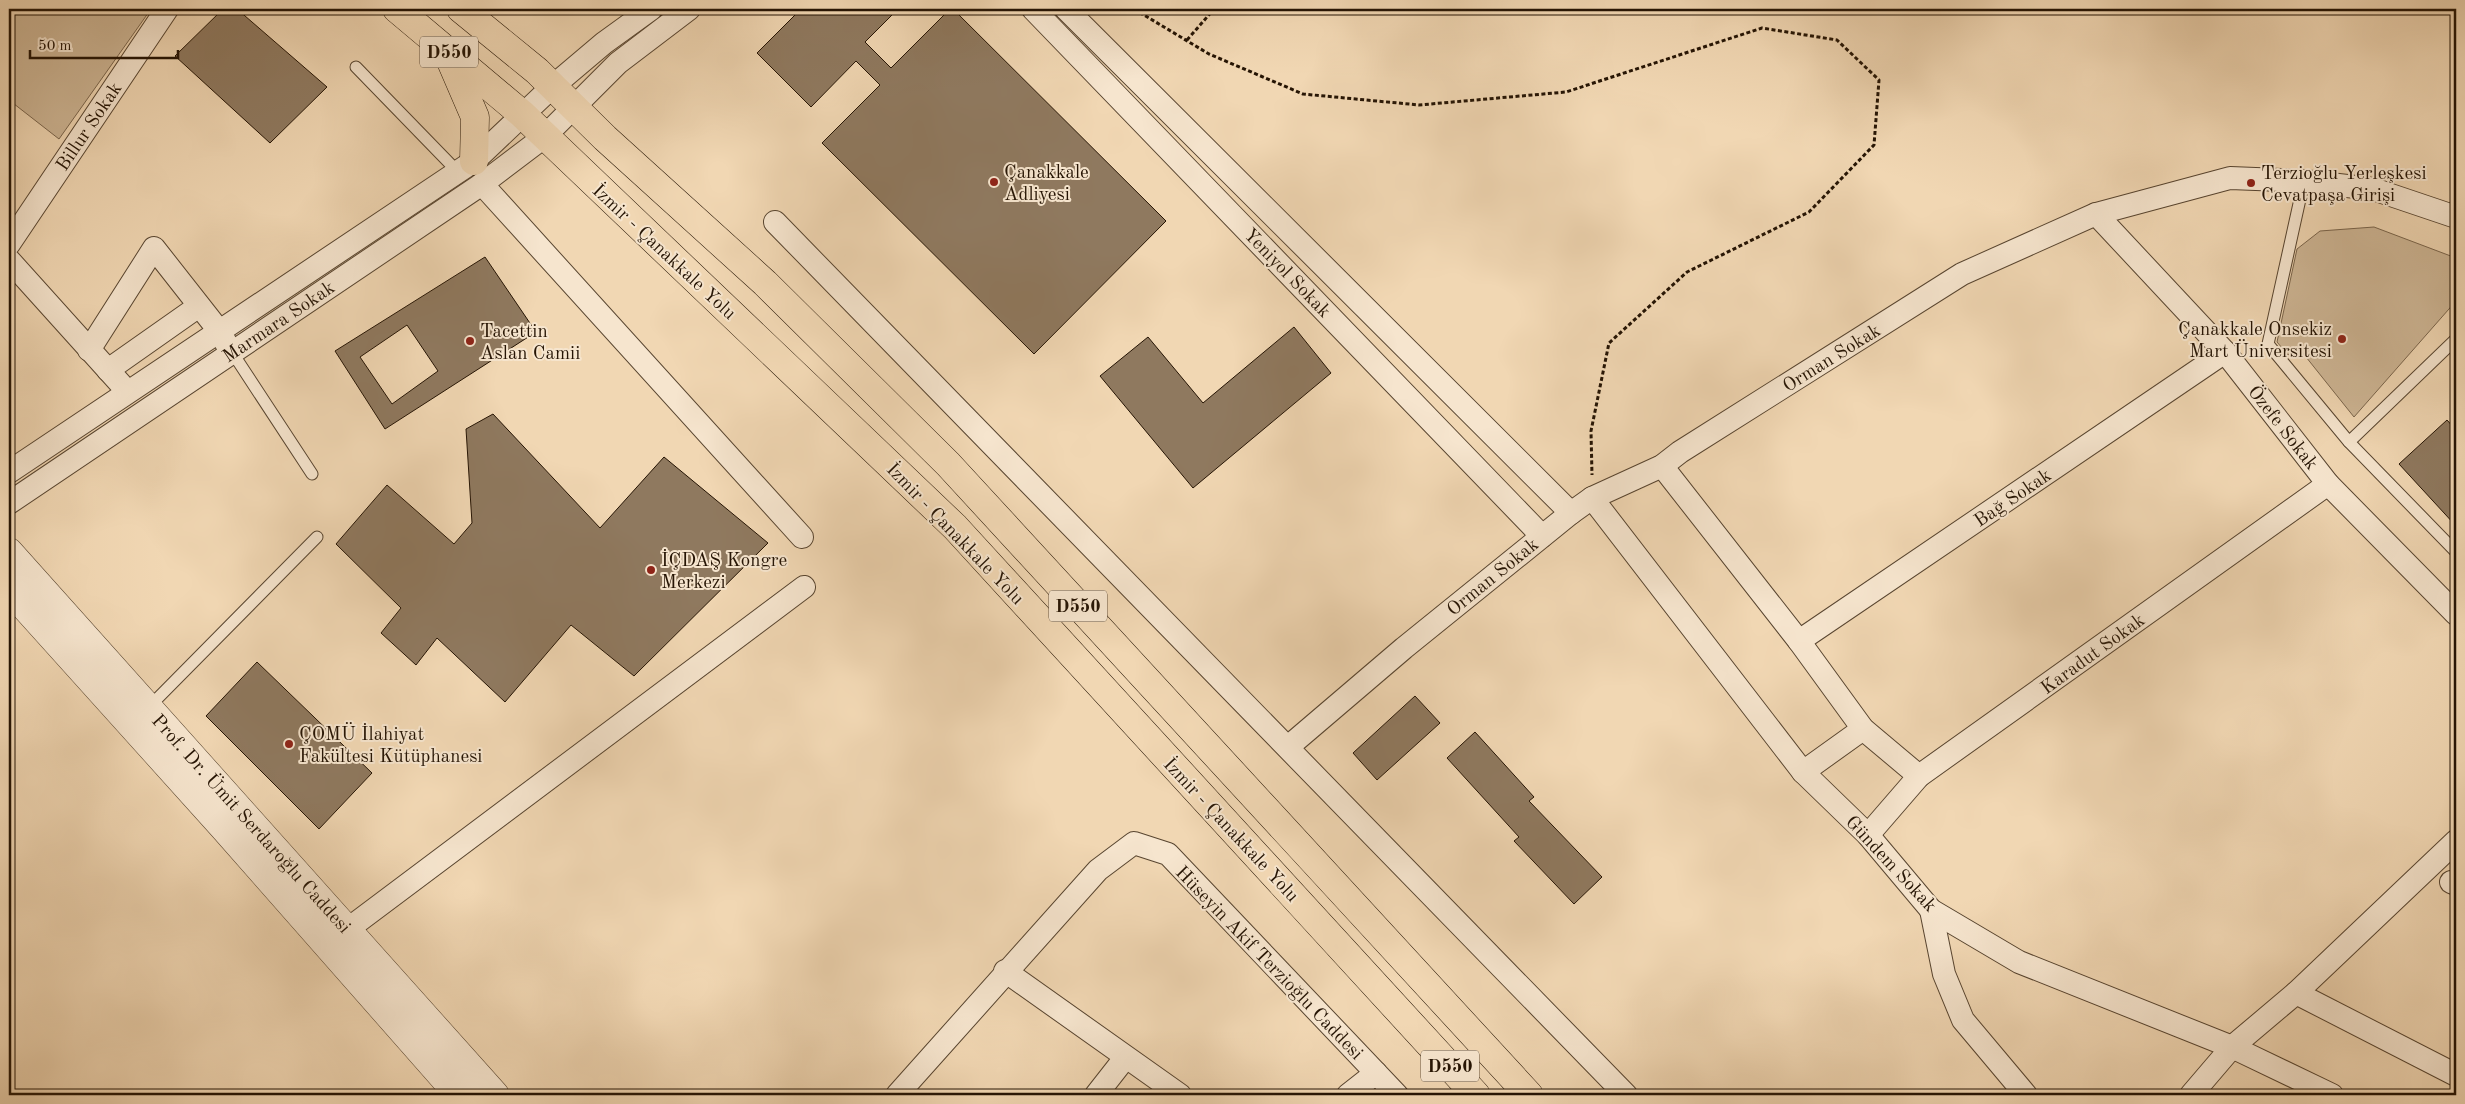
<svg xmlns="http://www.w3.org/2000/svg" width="2465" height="1104" font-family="'Old Standard TT',serif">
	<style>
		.green { fill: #ceb695; stroke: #7a654c }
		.building { fill: #8f795f; stroke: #251404; fill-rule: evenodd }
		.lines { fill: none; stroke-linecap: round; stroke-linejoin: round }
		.service-casing { stroke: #584530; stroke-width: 13 }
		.minor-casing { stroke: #584530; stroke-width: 24 }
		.tertiary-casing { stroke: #584530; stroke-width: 29 }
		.trunk-casing { stroke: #251404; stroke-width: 29 }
		.path { stroke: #251404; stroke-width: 3; stroke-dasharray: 4 2.5; stroke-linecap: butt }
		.service { stroke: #f6e5ce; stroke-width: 11 }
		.minor { stroke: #f6e5ce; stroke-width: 22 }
		.tertiary { stroke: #f6e5ce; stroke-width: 28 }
		.trunk { stroke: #f1d7b3; stroke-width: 28 }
		.poi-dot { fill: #8f2418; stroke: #f6e5ce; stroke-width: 2 }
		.labels { text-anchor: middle; stroke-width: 4; stroke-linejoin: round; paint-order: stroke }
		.shield { fill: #f6e5ce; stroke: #645341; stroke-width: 1 }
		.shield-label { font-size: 18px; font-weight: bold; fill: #251404 }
		.street-label { font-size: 19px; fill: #251404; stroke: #f6e5ce }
		.poi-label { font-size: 19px; fill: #251404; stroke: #f6e5ce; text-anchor: start }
	</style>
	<rect width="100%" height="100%" fill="#f1d7b3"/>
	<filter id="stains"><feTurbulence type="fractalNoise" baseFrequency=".004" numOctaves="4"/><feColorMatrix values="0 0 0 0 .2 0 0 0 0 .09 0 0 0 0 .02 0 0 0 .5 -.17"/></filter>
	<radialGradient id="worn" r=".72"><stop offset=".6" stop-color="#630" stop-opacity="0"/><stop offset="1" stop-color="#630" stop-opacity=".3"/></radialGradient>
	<g class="green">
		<path d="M12,9H151L59,139L9,100V12Z"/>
		<path d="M2374,227L2456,258V301L2354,417L2298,347L2288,355L2277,342L2297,249L2320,231Z"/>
	</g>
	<g class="building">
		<path d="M223,9H237L327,87L270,143L175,56Z"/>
		<path d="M801,9H898L865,42L891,68L950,9H953L1166,221L1034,354L822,143L880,85L856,61L811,107L757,53Z"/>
		<path d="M485,257L536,332L385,429L335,351ZM407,325L438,371L392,404L360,357Z"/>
		<path d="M1294,327L1331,373L1193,488L1100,376L1148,337L1203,403Z"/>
		<path d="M493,414L600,528L664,457L768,543L634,676L571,625L505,702L437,638L416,665L381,633L401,608L336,544L387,485L454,544L472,523L466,429Z"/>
		<path d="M2447,420L2456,430V526L2399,464Z"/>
		<path d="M257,662L372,773L319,829L206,716Z"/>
		<path d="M1415,696L1440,723L1377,780L1353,753Z"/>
		<path d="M1475,732L1534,797L1529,801L1602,877L1574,904L1514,841L1519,837L1447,758Z"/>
	</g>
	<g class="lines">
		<g class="service-casing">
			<g id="service">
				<path d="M356,67L458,172"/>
				<path d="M2304,181L2268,344L2349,442L2456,339"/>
				<path d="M232,352L312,474"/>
				<path d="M2349,442L2456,552"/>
				<path d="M148,708L317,537"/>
			</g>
		</g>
		<g class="minor-casing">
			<g id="minor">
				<path d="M1033,9L1542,536"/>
				<path d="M1066,9L1571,513"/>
				<path d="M482,184L802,537"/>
				<path d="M2096,214L2225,352L2328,484L2456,614"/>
				<path d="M775,222L1626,1095"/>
				<path d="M9,244L167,9"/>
				<path d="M9,260L127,391"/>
				<path d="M89,350L154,248L220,332L227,345"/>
				<path d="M108,370L199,306"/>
				<path d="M1662,466L1799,641L1863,729L1919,776"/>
				<path d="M9,472L474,161L552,87L604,43L651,9"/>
				<path d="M1592,498L1803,772L1868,835L1931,910L2019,962L2232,1047L2332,1095"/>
				<path d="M9,503L482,184L544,137L618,63L689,9"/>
				<path d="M1799,641L2225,352"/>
				<path d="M1288,747L1404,648L1571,513L1592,498L1662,466L1680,452L1962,274L2096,214L2230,178L2304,181L2373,189L2456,217"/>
				<path d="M1803,772L1863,729"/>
				<path d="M1868,835L1919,776L2328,484"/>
				<path d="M2451,882L2456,884"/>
				<path d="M1931,910L1944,974L1963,1020L2026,1095"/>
				<path d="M348,929L804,587"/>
				<path d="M1005,971L1180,1095"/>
				<path d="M2296,993L2456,841"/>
				<path d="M897,1095L1098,870L1134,843L1168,854L1397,1095"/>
				<path d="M1096,1095L1125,1058"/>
				<path d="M1348,1095L1376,1073"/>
				<path d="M2191,1095L2232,1047L2296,993L2456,1075"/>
			</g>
		</g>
		<g class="tertiary-casing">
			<g id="tertiary">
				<path d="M9,552L495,1095"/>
				<path d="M9,589L224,828L459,1095"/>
			</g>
		</g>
		<g class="trunk-casing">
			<g id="trunk">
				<path d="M397,9L522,114L955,527L1476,1095"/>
				<path d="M461,9L537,71L605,138L765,283L948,464L1529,1095"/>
				<path d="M450,59L475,117L474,161"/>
			</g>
		</g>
		<g class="path">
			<path d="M1134,9L1209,54L1303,94L1419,105L1566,92L1762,28L1837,40L1879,80L1874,145L1809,212L1687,272L1609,343L1591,431L1592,475"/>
			<path d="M1187,40L1214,9"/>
		</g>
		<use href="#service" class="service"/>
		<use href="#minor" class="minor"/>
		<use href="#tertiary" class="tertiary"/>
		<use href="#trunk" class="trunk"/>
	</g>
	<g class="poi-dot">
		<circle cx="994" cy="182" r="5"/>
		<circle cx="2251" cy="183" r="5"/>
		<circle cx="2342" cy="339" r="5"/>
		<circle cx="470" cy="341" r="5"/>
		<circle cx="651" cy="570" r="5"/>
		<circle cx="289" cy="744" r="5"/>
	</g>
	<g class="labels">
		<g class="shield">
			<rect x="420" y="36.5" width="58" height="31" rx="4"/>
			<rect x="1049" y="590.5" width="58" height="31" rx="4"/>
			<rect x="1421" y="1050.5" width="58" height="31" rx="4"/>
		</g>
		<g class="shield-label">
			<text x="449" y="58">D550</text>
			<text x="1078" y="612">D550</text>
			<text x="1450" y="1072">D550</text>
		</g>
		<g class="street-label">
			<text transform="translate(88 126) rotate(-56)" y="7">Billur Sokak</text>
			<text transform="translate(665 251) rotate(43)" y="7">İzmir - Çanakkale Yolu</text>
			<text transform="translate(1288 272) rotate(46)" y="7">Yeniyol Sokak</text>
			<text transform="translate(278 321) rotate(-34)" y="7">Marmara Sokak</text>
			<text transform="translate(1831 357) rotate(-32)" y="7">Orman Sokak</text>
			<text transform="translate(2284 427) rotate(52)" y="7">Özefe Sokak</text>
			<text transform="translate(2012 497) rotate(-34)" y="7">Bağ Sokak</text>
			<text transform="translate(956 533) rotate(46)" y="7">İzmir - Çanakkale Yolu</text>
			<text transform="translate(1492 576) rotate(-39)" y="7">Orman Sokak</text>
			<text transform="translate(2092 653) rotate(-36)" y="7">Karadut Sokak</text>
			<text transform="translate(252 823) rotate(48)" y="7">Prof. Dr. Ümit Serdaroğlu Caddesi</text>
			<text transform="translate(1232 829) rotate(47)" y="7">İzmir - Çanakkale Yolu</text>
			<text transform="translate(1892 863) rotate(47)" y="7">Gündem Sokak</text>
			<text transform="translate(1270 962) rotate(46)" y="7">Hüseyin Akif Terzioğlu Caddesi</text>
		</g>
		<g class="poi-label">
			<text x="1004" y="178">Çanakkale<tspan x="1004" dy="22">Adliyesi</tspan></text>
			<text x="2261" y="179">Terzioğlu Yerleşkesi<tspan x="2261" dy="22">Cevatpaşa Girişi</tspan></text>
			<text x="2332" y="335" text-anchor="end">Çanakkale Onsekiz<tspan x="2332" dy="22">Mart Üniversitesi</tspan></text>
			<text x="480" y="337">Tacettin<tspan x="480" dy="22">Aslan Camii</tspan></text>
			<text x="661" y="566">İÇDAŞ Kongre<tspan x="661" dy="22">Merkezi</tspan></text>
			<text x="299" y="740">ÇOMÜ İlahiyat<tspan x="299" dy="22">Fakültesi Kütüphanesi</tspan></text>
		</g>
	</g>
	<rect width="2465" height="1104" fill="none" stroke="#f1d7b3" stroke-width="30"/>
	<rect x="10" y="10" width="2445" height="1084" fill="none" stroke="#251404" stroke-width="2.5"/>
	<rect x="15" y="15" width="2435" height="1074" fill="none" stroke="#251404"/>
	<path d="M30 50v8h148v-8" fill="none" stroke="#251404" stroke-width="2.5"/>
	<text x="38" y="50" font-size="15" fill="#251404" stroke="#f6e5ce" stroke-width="4" paint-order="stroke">50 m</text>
	<rect width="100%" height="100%" filter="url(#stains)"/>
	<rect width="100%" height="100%" fill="url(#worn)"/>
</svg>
